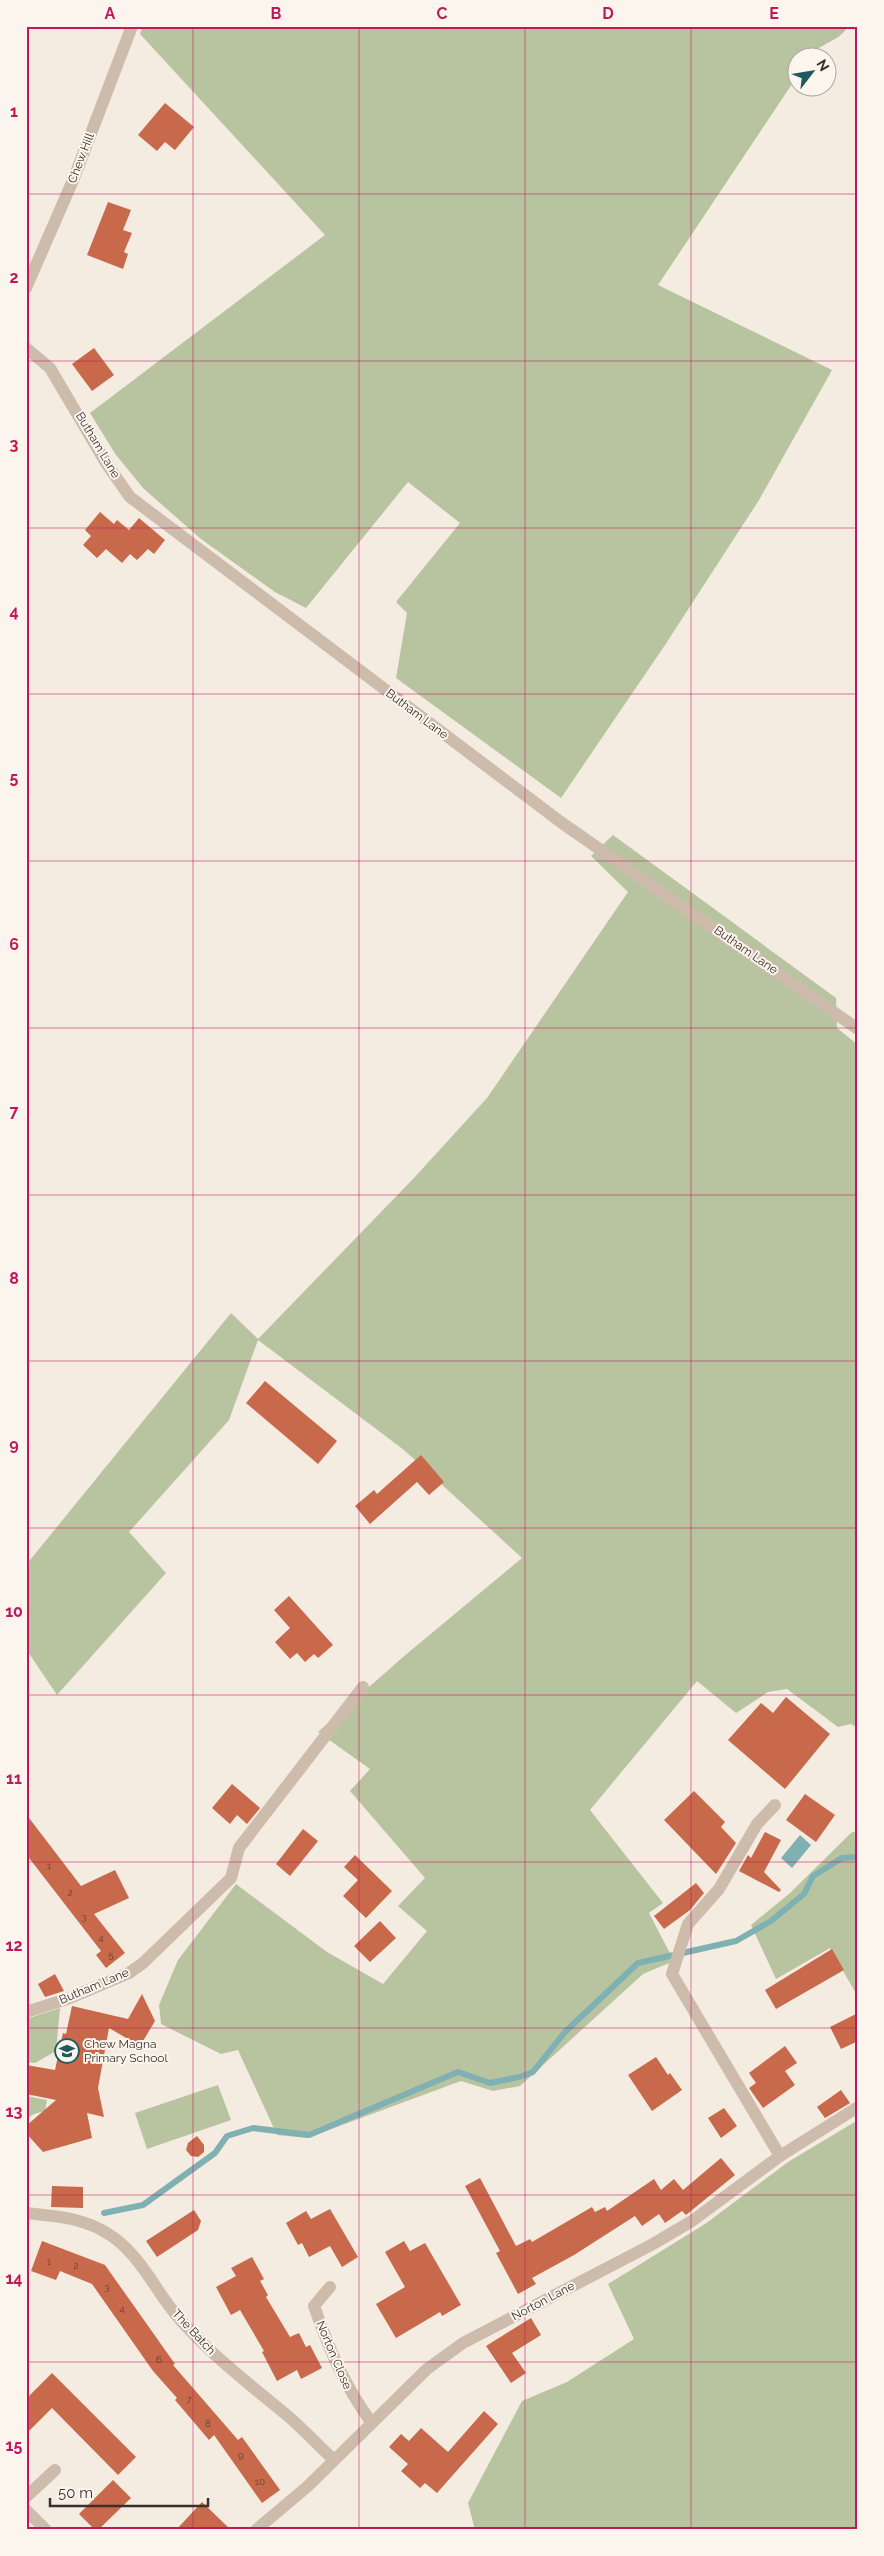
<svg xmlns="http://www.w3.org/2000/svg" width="884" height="2556" font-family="Raleway,sans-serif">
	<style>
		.green { fill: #b8c4a0 }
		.water { fill: #7fb0b2 }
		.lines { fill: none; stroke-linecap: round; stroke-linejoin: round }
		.stream { stroke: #7fb0b2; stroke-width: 6 }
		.building { fill: #c8694b }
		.minor { stroke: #cdbbac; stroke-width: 12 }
		.grid { fill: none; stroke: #c2185b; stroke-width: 1; stroke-opacity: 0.55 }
		.labels { text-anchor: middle; stroke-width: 4; stroke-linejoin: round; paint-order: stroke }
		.number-label { font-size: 10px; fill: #5e3e33 }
		.street-label { font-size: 12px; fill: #3b302b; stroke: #fbf5ee }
		.poi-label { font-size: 12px; fill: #3b302b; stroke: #fbf5ee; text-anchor: start }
		.neatline { fill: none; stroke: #c2185b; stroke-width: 2 }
		.grid-label { font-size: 16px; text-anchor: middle; font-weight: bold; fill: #c2185b }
	</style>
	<rect width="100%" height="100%" fill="#f4ebe1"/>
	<g class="green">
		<path d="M143,26H848C839,43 821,41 810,57L796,58V78L658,285L832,370L759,500L665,645L561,798L396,678L407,613L396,602L460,523L408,482L306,608L275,592L201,539L143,488L116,455L90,413L325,235L140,34Z"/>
		<path d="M613,835L836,998L837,1028L858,1045V1728L851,1724L838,1727L787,1689L768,1692L736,1713L697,1681L590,1810L663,1903L649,1913L674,1961L643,1974L520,2086L493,2091L461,2081L307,2138L277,2135L238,2050L221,2054L161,2024L159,2005L178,1960L236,1884L327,1952L383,1984L427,1931L398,1906L425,1878L350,1791L370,1769L318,1732L403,1657L522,1558L404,1450L258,1340L229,1420L129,1532L166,1573L57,1695L26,1649V1565L231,1313L258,1339L413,1179L487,1098L628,892L591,856Z"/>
		<path d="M858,1830V1997L830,1948L776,1979L751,1925L790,1893L851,1833Z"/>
		<path d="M60,2008L56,2051L35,2063L26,2062V2019Z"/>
		<path d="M218,2085L231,2120L147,2149L135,2113Z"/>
		<path d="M26,2096L47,2100L45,2111L34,2114L26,2119Z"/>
		<path d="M858,2120V2530H475L468,2503L522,2401L567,2382L634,2339L608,2284L705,2224L788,2162Z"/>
	</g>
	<path class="water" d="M800,1835L811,1845L792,1868L781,1858Z"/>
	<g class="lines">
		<path class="stream" d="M104,2213L143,2205L215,2153L227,2136L253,2128L309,2135L458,2072L490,2083L519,2077L533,2072L565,2032L638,1963L736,1941L771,1921L804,1894L813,1876L842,1858L858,1857"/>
	</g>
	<g class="building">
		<path d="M165,103L194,127L175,150L165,142L157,151L138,135Z"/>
		<path d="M108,202L131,210L123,230L132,233L124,252L128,254L123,269L87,255Z"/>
		<path d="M94,348L114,375L92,391L72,364Z"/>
		<path d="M100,512L114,524L117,520L129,530L139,518L165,540L154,554L148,549L137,560L130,554L122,563L106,549L97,558L83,545L91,536L85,530Z"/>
		<path d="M265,1381L337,1441L318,1464L246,1403Z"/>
		<path d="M421,1455L444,1482L429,1495L417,1482L370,1524L355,1506L374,1490L377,1494Z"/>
		<path d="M289,1596L333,1645L318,1658L314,1654L305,1662L297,1653L290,1659L275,1642L290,1628L274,1610Z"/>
		<path d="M786,1697L830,1734L785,1789L728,1740L761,1703L773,1713Z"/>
		<path d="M232,1784L260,1808L247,1824L237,1815L230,1824L212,1808Z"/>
		<path d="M694,1791L725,1822L721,1827L736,1843L716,1874L664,1820Z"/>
		<path d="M805,1794L835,1815L816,1842L786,1820Z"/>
		<path d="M26,1814L81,1886L115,1870L129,1898L94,1914L125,1953L106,1968L96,1955L101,1951L26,1854Z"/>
		<path d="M303,1829L318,1841L290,1876L276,1864Z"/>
		<path d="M765,1832L781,1840L764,1872L781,1890L779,1892L739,1871L748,1855L751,1858Z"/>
		<path d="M355,1855L392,1891L366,1918L343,1896L358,1880L344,1867Z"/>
		<path d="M696,1883L704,1893L690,1910L664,1929L654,1916Z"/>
		<path d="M380,1921L396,1938L370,1962L354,1946Z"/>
		<path d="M832,1949L844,1970L776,2009L765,1990Z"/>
		<path d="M55,1974L64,1991L45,1997L38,1984Z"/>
		<path d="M142,1994L155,2021L140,2046L109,2028L98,2088L104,2117L87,2113L92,2138L43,2152L26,2133V2126L56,2100L26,2094V2065L55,2070L63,2033L66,2034L72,2006L128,2019Z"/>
		<path d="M858,2013V2041L841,2049L830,2027Z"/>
		<path d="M785,2046L797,2063L785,2071L795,2085L763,2108L749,2088L756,2083L749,2073Z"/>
		<path d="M656,2057L668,2075L670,2073L682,2090L652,2111L628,2075Z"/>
		<path d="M841,2090L850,2103L825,2118L817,2107Z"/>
		<path d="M724,2108L737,2126L721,2138L708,2118Z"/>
		<path d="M197,2136L204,2145V2152L198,2157L191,2156L186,2150L188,2143Z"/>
		<path d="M721,2158L735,2175L686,2215L682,2211L665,2223L659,2214L642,2226L635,2216L574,2255L532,2278L536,2284L518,2294L496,2253L500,2251L465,2186L480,2178L516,2246L530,2239L532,2242L592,2207L595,2212L605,2207L607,2211L654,2179L661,2190L674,2179L683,2190Z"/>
		<path d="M52,2186L83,2187V2208L51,2207Z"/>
		<path d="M330,2209L358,2257L342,2267L330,2246L309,2257L302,2243L298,2245L286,2223L306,2211L311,2219Z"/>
		<path d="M194,2210L201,2221L198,2230L157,2257L146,2241Z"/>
		<path d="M42,2241L105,2265L175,2364L173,2365L238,2440L242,2437L280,2490L262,2503L214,2435L209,2440L175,2400L177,2398L153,2371L92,2284L60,2271L56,2280L31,2271Z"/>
		<path d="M404,2241L410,2251L425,2243L461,2305L442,2316L440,2312L396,2338L376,2304L405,2287L385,2252Z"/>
		<path d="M252,2257L264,2279L260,2281L268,2295L266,2297L290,2337L299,2333L306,2347L310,2345L322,2368L301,2379L297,2370L277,2381L262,2352L264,2351L240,2310L231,2315L216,2287L236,2276L231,2268Z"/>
		<path d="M531,2318L541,2335L512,2353L526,2373L511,2383L486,2346Z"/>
		<path d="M52,2373L136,2457L118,2475L52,2408L26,2434V2399Z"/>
		<path d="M484,2411L498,2424L437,2493L425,2483L420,2488L401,2471L408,2464L389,2447L401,2434L409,2441L421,2428L448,2452Z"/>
		<path d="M113,2480L131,2498L98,2530H95L79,2514Z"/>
		<path d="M202,2502L231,2530H176Z"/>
	</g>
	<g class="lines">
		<g class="minor">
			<path d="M26,288L74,178L132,26"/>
			<path d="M26,348L50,368L106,463L130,497L562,823L858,1029"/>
			<path d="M775,1805L757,1824L719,1889L688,1924L672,1974L780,2156"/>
			<path d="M26,2012L70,1998L129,1973L143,1963L231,1878L239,1848L363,1687"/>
			<path d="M26,2213C57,2216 87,2218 113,2237C144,2259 158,2297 184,2324C216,2359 253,2387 289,2417C304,2430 318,2445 333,2459"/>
			<path d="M330,2287L314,2306C330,2351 343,2383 371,2422"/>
			<path d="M26,2497L55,2470"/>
			<path d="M26,2510L46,2530"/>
			<path d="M256,2530L308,2486L427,2369L463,2343L653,2244L692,2221L780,2156L858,2107"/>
		</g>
	</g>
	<path class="grid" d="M193,26V2530M359,26V2530M525,26V2530M691,26V2530M26,194H858M26,361H858M26,528H858M26,694H858M26,861H858M26,1028H858M26,1195H858M26,1361H858M26,1528H858M26,1695H858M26,1862H858M26,2028H858M26,2195H858M26,2362H858"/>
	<defs>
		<g id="school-ring" transform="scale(1.25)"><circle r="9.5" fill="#fbf5ee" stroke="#1f5a5e" stroke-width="1.5"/><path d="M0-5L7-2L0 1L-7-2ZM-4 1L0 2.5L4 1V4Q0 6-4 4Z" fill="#1f5a5e"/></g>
	</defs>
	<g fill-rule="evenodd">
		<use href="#school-ring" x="67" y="2051"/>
	</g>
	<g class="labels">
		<g class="number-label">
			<text x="49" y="1869">1</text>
			<text x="70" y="1896">2</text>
			<text x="84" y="1920">3</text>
			<text x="101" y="1941">4</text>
			<text x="111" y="1958">5</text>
			<text x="49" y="2265">1</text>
			<text x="76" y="2269">2</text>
			<text x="107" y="2290">3</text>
			<text x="122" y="2312">4</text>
			<text x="159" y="2363">6</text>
			<text x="189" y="2403">7</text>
			<text x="208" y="2427">8</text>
			<text x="241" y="2458">9</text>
			<text x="260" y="2485">10</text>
		</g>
		<g class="street-label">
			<text transform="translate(81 158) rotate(-69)" y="4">Chew Hill</text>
			<text transform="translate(98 445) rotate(59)" y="4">Butham Lane</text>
			<text transform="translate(417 714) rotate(37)" y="4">Butham Lane</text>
			<text transform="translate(746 950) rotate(35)" y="4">Butham Lane</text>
			<text transform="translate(94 1986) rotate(-23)" y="4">Butham Lane</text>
			<text transform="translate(543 2301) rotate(-28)" y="4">Norton Lane</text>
			<text transform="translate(194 2332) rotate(47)" y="4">The Batch</text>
			<text transform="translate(334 2355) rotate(67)" y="4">Norton Close</text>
		</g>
		<g class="poi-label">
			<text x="84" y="2048">Chew Magna<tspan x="84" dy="14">Primary School</tspan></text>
		</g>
	</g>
	<rect width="884" height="2556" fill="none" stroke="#fbf5ee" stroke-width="55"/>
	<g transform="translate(812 72) rotate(59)"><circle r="24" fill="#fbf5ee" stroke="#aea6a0"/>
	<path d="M0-4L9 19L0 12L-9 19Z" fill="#1f5a5e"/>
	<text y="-8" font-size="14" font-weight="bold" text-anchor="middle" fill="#3b302b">N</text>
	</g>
	<path d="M50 2498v8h158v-8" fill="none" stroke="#3b302b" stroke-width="2.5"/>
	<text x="58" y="2498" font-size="15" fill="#3b302b" stroke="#fbf5ee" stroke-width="4" paint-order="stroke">50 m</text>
	<rect x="28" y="28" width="828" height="2500" class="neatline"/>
	<g class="grid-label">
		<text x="110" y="19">A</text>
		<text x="276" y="19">B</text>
		<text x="442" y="19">C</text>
		<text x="608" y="19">D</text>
		<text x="774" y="19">E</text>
		<text x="14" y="117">1</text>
		<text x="14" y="283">2</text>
		<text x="14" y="450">3</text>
		<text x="14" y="617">4</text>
		<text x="14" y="783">5</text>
		<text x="14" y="950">6</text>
		<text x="14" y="1117">7</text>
		<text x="14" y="1284">8</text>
		<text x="14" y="1450">9</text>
		<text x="14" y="1617">10</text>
		<text x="14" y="1784">11</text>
		<text x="14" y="1951">12</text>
		<text x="14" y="2117">13</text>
		<text x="14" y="2284">14</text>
		<text x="14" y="2451">15</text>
	</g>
</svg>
